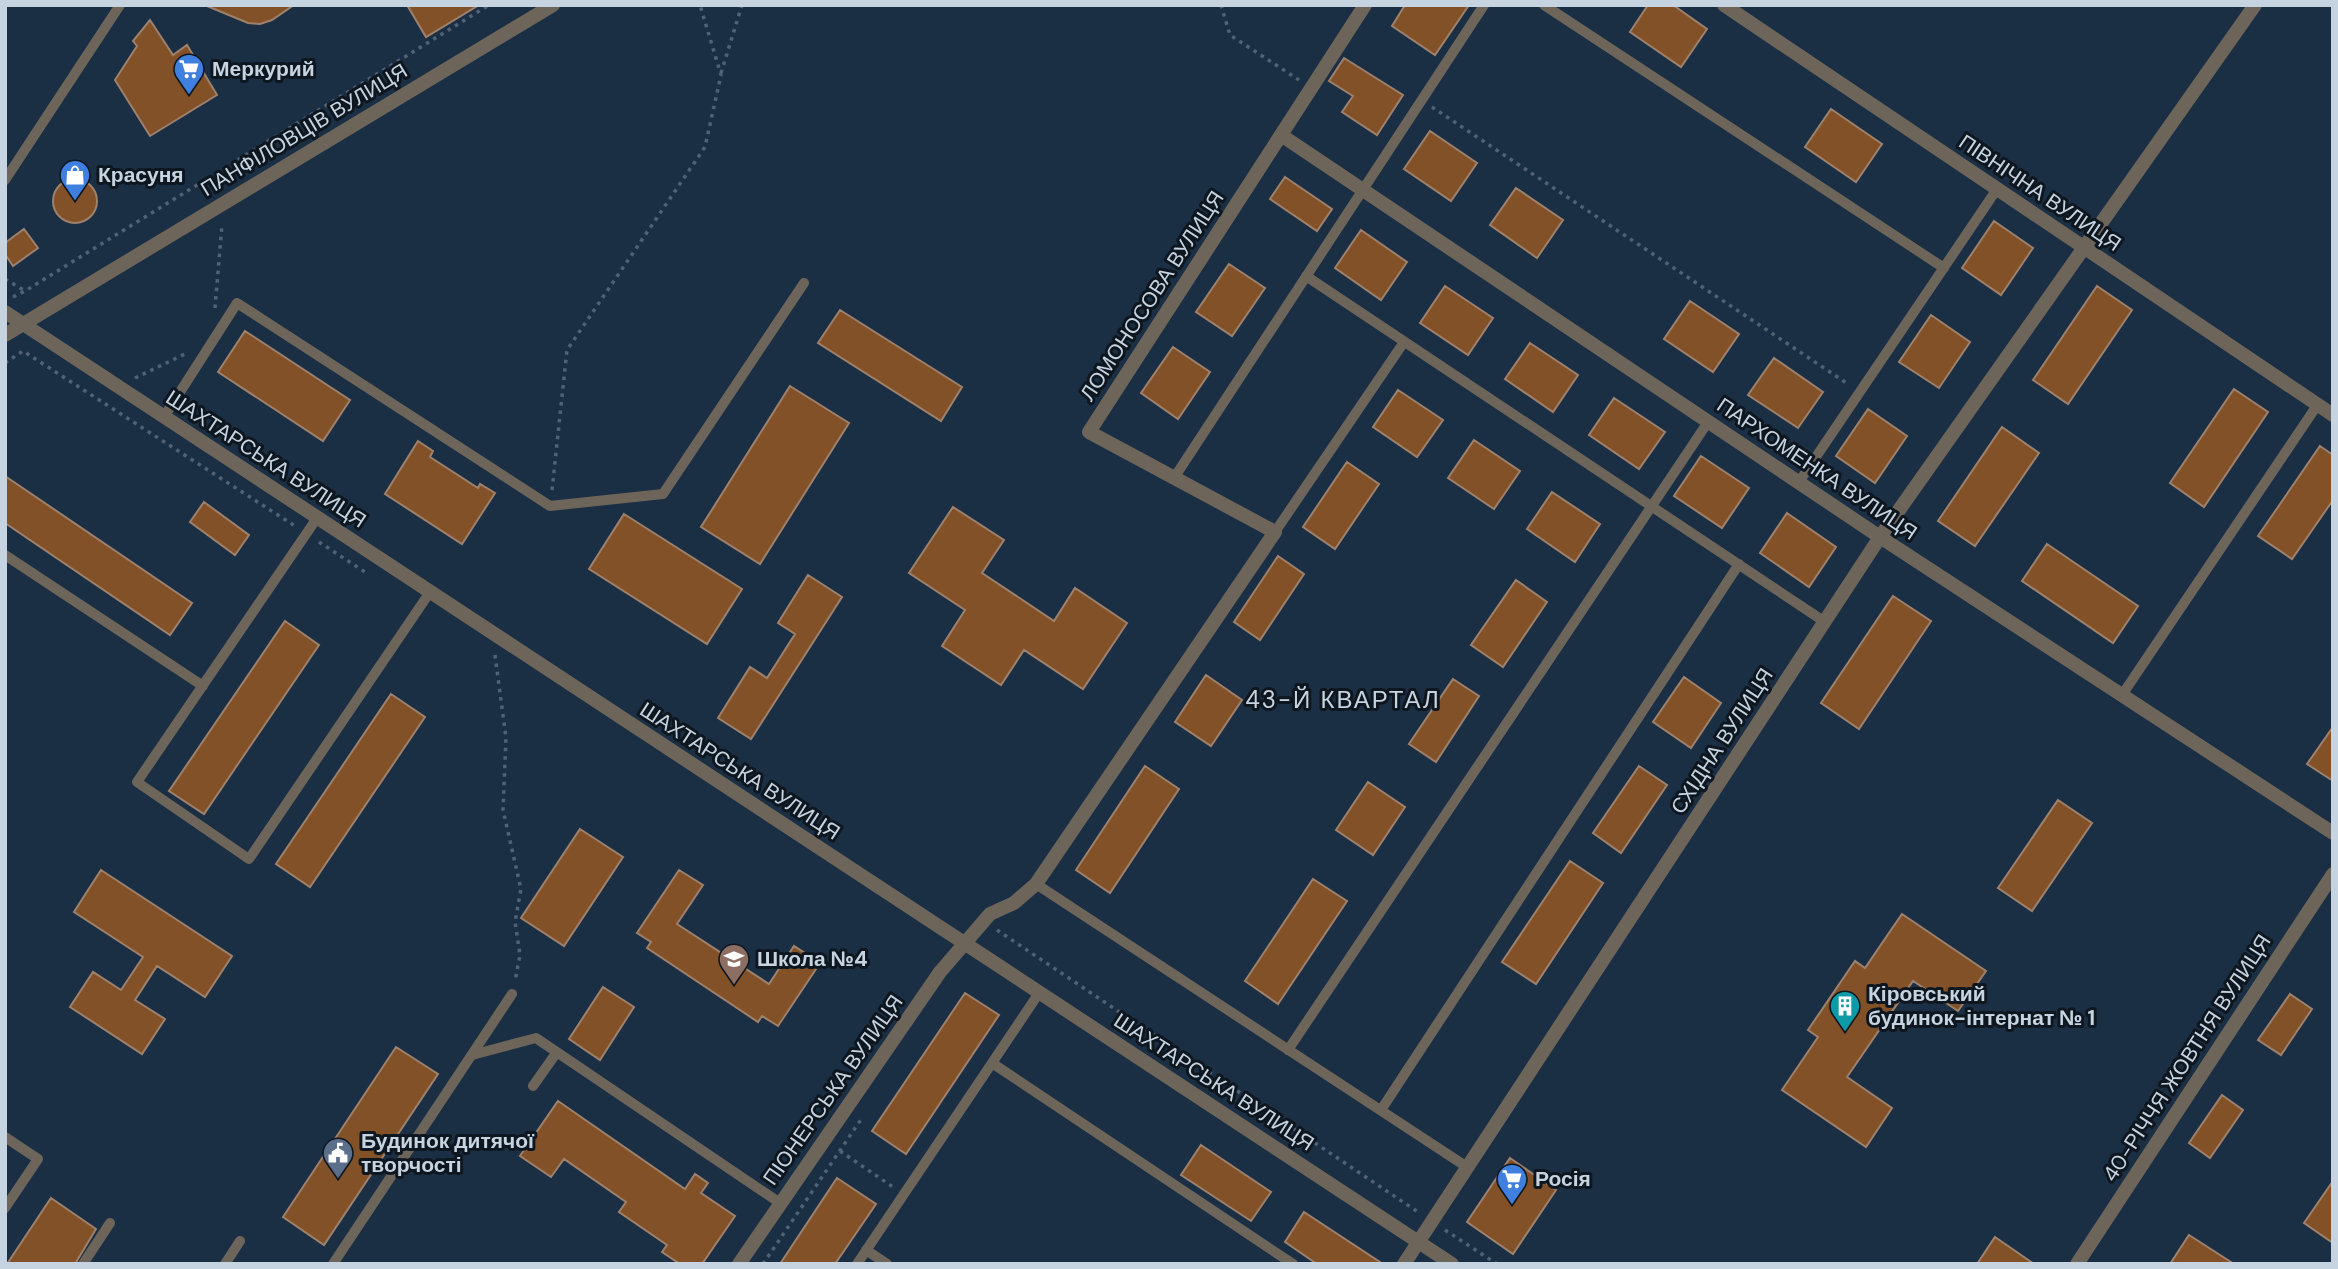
<svg xmlns="http://www.w3.org/2000/svg" width="2338" height="1269" viewBox="0 0 2338 1269" font-family="'DM Sans',sans-serif">
<style>
.building{fill:#835127;stroke:#9d816c;stroke-width:2}
.lines{fill:none;stroke-linecap:round;stroke-linejoin:round}
.path{stroke:#516275;stroke-width:3.5;stroke-dasharray:3.5 5;stroke-linecap:butt}
.service{stroke:#6d655a;stroke-width:10}
.minor{stroke:#6d655a;stroke-width:14}
.labels{text-anchor:middle;dominant-baseline:central;stroke-width:6;stroke-linejoin:round;paint-order:stroke}
.poi-label{font-size:21px;font-weight:bold;fill:#c6d3e0;stroke:#0e1720;text-anchor:start}
.street-label{font-size:21px;fill:#c6d3e0;stroke:#0e1720}
.quarter-label{font-size:24px;letter-spacing:2px;fill:#c6d3e0;stroke:#0e1720}
</style>
<rect width="100%" height="100%" fill="#1b2f44"/>
<!-- building -->
<path class="building" d="M 294,5 L 272,20 L 260,24 L 248,23 L 207,6 Z
M 407,5 L 479,5 L 426,37 Z
M 1405,5 L 1469,5 L 1435,55 L 1392,26 Z
M 1648,5 L 1673,5 L 1707,29 L 1681,67 L 1630,32 Z
M 150,20 L 173,55 L 187,45 L 217,95 L 150,136 L 115,80 L 137,46 L 133,41 Z
M 1344,58 L 1403,95 L 1377,135 L 1342,112 L 1353,96 L 1329,81 Z
M 1831,109 L 1882,144 L 1856,182 L 1805,147 Z
M 1430,131 L 1477,163 L 1451,201 L 1404,169 Z
M 1285,177 L 1332,209 L 1317,231 L 1270,199 Z
M53 201a22 22 0 1 1 44 0a22 22 0 1 1-44 0Z
M 1516,188 L 1563,220 L 1537,258 L 1490,225 Z
M 1994,221 L 2033,248 L 2001,295 L 1962,268 Z
M 24,229 L 38,248 L 13,266 L 5,254 L 5,243 Z
M 1361,230 L 1407,262 L 1381,300 L 1335,268 Z
M 1229,264 L 1265,288 L 1232,336 L 1196,312 Z
M 1445,286 L 1493,318 L 1468,355 L 1420,323 Z
M 2097,286 L 2132,310 L 2068,404 L 2033,380 Z
M 1690,301 L 1739,334 L 1713,372 L 1664,339 Z
M 840,310 L 962,387 L 941,421 L 818,343 Z
M 1931,315 L 1970,342 L 1939,388 L 1899,362 Z
M 245,331 L 350,400 L 323,441 L 218,372 Z
M 1530,343 L 1578,375 L 1553,412 L 1505,379 Z
M 1173,347 L 1210,372 L 1178,419 L 1141,393 Z
M 1774,358 L 1823,392 L 1798,428 L 1748,395 Z
M 790,386 L 849,423 L 760,564 L 701,527 Z
M 2234,389 L 2268,412 L 2204,507 L 2170,483 Z
M 1398,390 L 1443,420 L 1417,457 L 1373,427 Z
M 1614,398 L 1665,432 L 1639,469 L 1589,435 Z
M 1868,409 L 1907,436 L 1875,483 L 1836,456 Z
M 2002,427 L 2039,453 L 1975,546 L 1938,521 Z
M 1474,440 L 1520,471 L 1494,509 L 1448,478 Z
M 418,441 L 433,451 L 430,457 L 478,488 L 480,484 L 495,493 L 462,544 L 385,494 Z
M 2320,446 L 2333,455 L 2333,500 L 2292,559 L 2258,536 Z
M 1701,456 L 1749,488 L 1722,528 L 1674,496 Z
M 1347,462 L 1379,484 L 1335,549 L 1303,527 Z
M 5,476 L 192,603 L 170,635 L 5,523 Z
M 1552,492 L 1600,524 L 1575,562 L 1527,529 Z
M 204,502 L 249,535 L 235,555 L 190,522 Z
M 953,507 L 1004,540 L 982,573 L 1054,621 L 1075,588 L 1127,623 L 1083,689 L 1024,650 L 1001,685 L 942,646 L 965,610 L 909,573 Z
M 1787,513 L 1836,547 L 1809,587 L 1760,553 Z
M 624,514 L 742,589 L 707,644 L 589,569 Z
M 2047,544 L 2138,606 L 2113,643 L 2022,581 Z
M 1278,556 L 1304,574 L 1260,640 L 1234,622 Z
M 808,575 L 842,597 L 751,739 L 718,718 L 750,667 L 767,678 L 795,634 L 778,623 Z
M 1516,580 L 1547,602 L 1503,667 L 1471,645 Z
M 1893,596 L 1931,621 L 1859,729 L 1821,703 Z
M 285,621 L 319,645 L 204,814 L 169,791 Z
M 1206,675 L 1242,700 L 1211,746 L 1175,722 Z
M 1684,677 L 1721,703 L 1691,748 L 1653,722 Z
M 1453,679 L 1479,696 L 1436,762 L 1409,744 Z
M 391,694 L 425,717 L 310,887 L 276,864 Z
M 2333,727 L 2333,781 L 2307,764 Z
M 1145,766 L 1179,789 L 1110,893 L 1076,870 Z
M 1639,766 L 1667,785 L 1621,853 L 1593,833 Z
M 1368,782 L 1405,807 L 1373,855 L 1336,830 Z
M 2058,800 L 2092,823 L 2032,911 L 1998,888 Z
M 580,829 L 623,857 L 564,946 L 521,918 Z
M 1570,861 L 1603,883 L 1536,984 L 1502,962 Z
M 101,870 L 232,956 L 205,997 L 157,966 L 135,1000 L 165,1019 L 142,1054 L 70,1007 L 93,972 L 121,990 L 143,957 L 74,912 Z
M 679,870 L 703,885 L 677,924 L 769,984 L 794,946 L 820,963 L 778,1026 L 762,1016 L 758,1022 L 647,948 L 651,942 L 637,933 Z
M 1313,879 L 1347,901 L 1278,1004 L 1245,981 Z
M 1902,914 L 1986,971 L 1958,1011 L 1913,981 L 1847,1077 L 1892,1108 L 1866,1147 L 1782,1090 L 1818,1037 L 1808,1030 L 1855,961 L 1865,968 Z
M 603,987 L 634,1007 L 600,1060 L 569,1039 Z
M 965,993 L 999,1015 L 906,1154 L 872,1131 Z
M 2290,994 L 2312,1009 L 2281,1055 L 2258,1040 Z
M 396,1047 L 438,1074 L 324,1245 L 283,1217 Z
M 2222,1095 L 2243,1110 L 2210,1158 L 2189,1143 Z
M 558,1101 L 685,1189 L 695,1174 L 708,1183 L 701,1193 L 735,1216 L 702,1264 L 680,1264 L 662,1252 L 667,1245 L 619,1212 L 626,1202 L 564,1159 L 551,1177 L 520,1156 Z
M 1201,1145 L 1271,1192 L 1251,1221 L 1181,1175 Z
M 1510,1158 L 1556,1190 L 1513,1254 L 1467,1222 Z
M 837,1178 L 876,1204 L 835,1264 L 780,1264 Z
M 2333,1181 L 2333,1243 L 2304,1223 Z
M 51,1198 L 96,1229 L 75,1264 L 7,1264 Z
M 1304,1212 L 1383,1264 L 1317,1264 L 1285,1242 Z
M 2189,1235 L 2234,1264 L 2170,1264 Z
M 1995,1237 L 2034,1264 L 1977,1264 Z"/>
<g class="lines">
<!-- path -->
<path class="path" d="M 1221,5 L 1230,35 L 1299,80
M 721,73 L 742,5
M 1432,107 L 1848,384
M 5,279 L 25,291
M 13,297 L 25,291 L 489,5
M 215,308 L 222,225
M 5,363 L 23,351 L 295,526
M 135,378 L 185,354
M 552,490 L 567,350 L 705,147 L 721,75 L 700,5
M 319,542 L 365,572
M 495,655 L 506,738 L 503,810 L 521,889 L 515,922 L 520,955 L 515,981
M 997,930 L 1418,1212
M 840,1151 L 893,1187
M 1445,1230 L 1497,1264
M 763,1264 L 862,1118"/>
<!-- service -->
<path class="service" d="M 1544,5 L 1944,268
M 5,180 L 120,5
M 1306,276 L 1825,622
M 164,417 L 237,303 L 550,506 L 663,494 L 804,283
M 1174,478 L 1484,5
M 1799,482 L 1997,189
M 317,518 L 137,782 L 249,859 L 430,592
M 1275,532 L 1404,342
M 5,555 L 203,686
M 2122,695 L 2318,404
M 1036,884 L 1467,1167
M 1288,1050 L 1708,422
M 472,1055 L 536,1038 L 780,1203
M 992,1063 L 1293,1264
M 533,1086 L 557,1052
M 1381,1110 L 1739,564
M 5,1137 L 38,1159 L 5,1208
M 866,1250 L 887,1264
M 83,1264 L 110,1223
M 225,1264 L 240,1241
M 333,1264 L 512,994
M 857,1264 L 1039,993"/>
<!-- minor -->
<path class="minor" d="M 1724,5 L 2333,415
M 1281,135 L 1880,537 L 2333,833
M 5,312 L 1452,1264
M 5,335 L 553,5
M 739,1264 L 940,972 L 990,914 L 1014,903 L 1036,884 L 1275,532 L 1089,432 L 1365,5
M 1404,1264 L 1880,537 L 2255,5
M 2077,1264 L 2333,874"/>
</g>
<!-- icons -->
<defs>
<g id="supermarket-pin" transform="scale(1.575)"><path d="M0 17L-7.5 6A9.5 9.5 0 1 1 7.5 6Z" fill="#3f7fe0" stroke="#0e1720"/><path d="M-6-5.5h2.5l.6 2H6L4.5 2H-2.5L-4.4-4H-6ZM-1.5 3.2a1.3 1.3 0 1 0 .1 0ZM3 3.2a1.3 1.3 0 1 0 .1 0Z" fill="#fff"/></g>
<g id="shop-pin" transform="scale(1.575)"><path d="M0 17L-7.5 6A9.5 9.5 0 1 1 7.5 6Z" fill="#3f7fe0" stroke="#0e1720"/><path d="M-5-2.5h2.3a2.7 3.5 0 0 1 5.4 0H5L5.5 6h-11ZM-1.5-2.5h3a1.5 2.3 0 0 0-3 0Z" fill="#fff"/></g>
<g id="school-pin" transform="scale(1.575)"><path d="M0 17L-7.5 6A9.5 9.5 0 1 1 7.5 6Z" fill="#8d6e63" stroke="#0e1720"/><path d="M0-5L7-2L0 1L-7-2ZM-4 1L0 2.5L4 1V4Q0 6-4 4Z" fill="#fff"/></g>
<g id="building-pin" transform="scale(1.575)"><path d="M0 17L-7.5 6A9.5 9.5 0 1 1 7.5 6Z" fill="#0f9aa8" stroke="#0e1720"/><path d="M-4-6H4V6H1V3H-1V6H-4ZM-2.5-4.3h1.7v1.8h-1.7ZM.8-4.3h1.7v1.8H.8ZM-2.5-1h1.7V.8h-1.7ZM.8-1h1.7V.8H.8Z" fill="#fff"/></g>
<g id="civic-pin" transform="scale(1.575)"><path d="M0 17L-7.5 6A9.5 9.5 0 1 1 7.5 6Z" fill="#5c6f8a" stroke="#0e1720"/><path d="M-.6-6.5H3V-4.5H.6V-3L4-1V1h2V6H-6V1h2V-1L-.6-3ZM-1.2 2.5V6h2.4V2.5Z" fill="#fff"/></g>
</defs>
<g fill-rule="evenodd">
<use href="#supermarket-pin" x="189" y="69"/>
<use href="#shop-pin" x="75" y="175"/>
<use href="#school-pin" x="734" y="959"/>
<use href="#building-pin" x="1845" y="1006"/>
<use href="#civic-pin" x="338" y="1153"/>
<use href="#supermarket-pin" x="1512" y="1179"/>
</g>
<g class="labels">
<!-- poi labels -->
<g class="poi-label">
<text x="212" y="69">Меркурий</text>
<text x="98" y="175">Красуня</text>
<text x="757" y="959">Школа №4</text>
<text x="1868" y="994">Кіровський<tspan x="1868" dy="24">будинок-інтернат № 1</tspan></text>
<text x="361" y="1141">Будинок дитячої<tspan x="361" dy="24">творчості</tspan></text>
<text x="1535" y="1179">Росія</text>
</g>
<!-- street labels -->
<g class="street-label">
<text transform="translate(304 130) rotate(-31)">ПАНФІЛОВЦІВ ВУЛИЦЯ</text>
<text transform="translate(2040 193) rotate(34)">ПІВНІЧНА ВУЛИЦЯ</text>
<text transform="translate(1152 296) rotate(-57)">ЛОМОНОСОВА ВУЛИЦЯ</text>
<text transform="translate(266 459) rotate(33)">ШАХТАРСЬКА ВУЛИЦЯ</text>
<text transform="translate(1817 469) rotate(34)">ПАРХОМЕНКА ВУЛИЦЯ</text>
<text transform="translate(1722 741) rotate(-57)">СХІДНА ВУЛИЦЯ</text>
<text transform="translate(740 771) rotate(33)">ШАХТАРСЬКА ВУЛИЦЯ</text>
<text transform="translate(2187 1058) rotate(-57)">40-РІЧЧЯ ЖОВТНЯ ВУЛИЦЯ</text>
<text transform="translate(1214 1082) rotate(33)">ШАХТАРСЬКА ВУЛИЦЯ</text>
<text transform="translate(833 1090) rotate(-55)">ПІОНЕРСЬКА ВУЛИЦЯ</text>
</g>
<!-- quarter labels -->
<g class="quarter-label">
<text x="1343" y="699">43-Й КВАРТАЛ</text>
</g>
</g>
<!-- border -->
<rect width="2338" height="1269" fill="none" stroke="#c6d3e0" stroke-width="14"/>
</svg>
